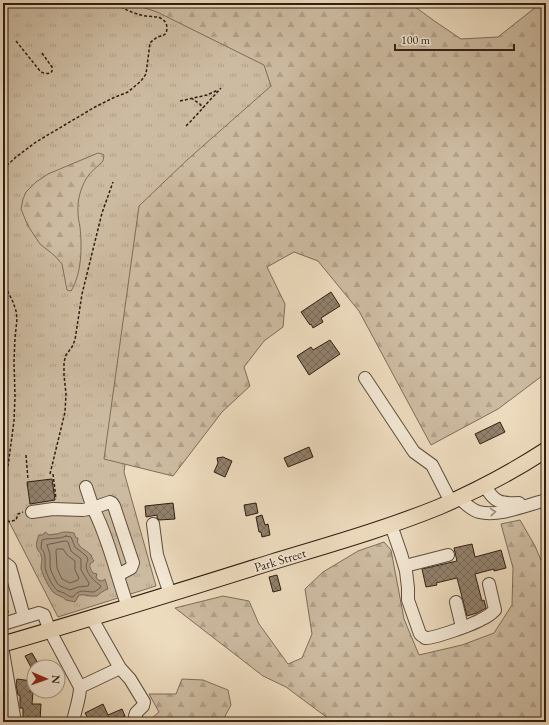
<svg xmlns="http://www.w3.org/2000/svg" width="549" height="725" viewBox="0 0 549 725" font-family="'EB Garamond',serif">
<style>
.grass{fill:url(#grass-tufts);stroke:#7e6d5a}
.forest{fill:url(#forest-firs);stroke:#7e6d5a}
.water{fill:#ac9b84;stroke:#7a6957}
.lines{fill:none;stroke-linecap:round;stroke-linejoin:round}
.shore{stroke:#6e5d4c;stroke-width:1}
.building{fill:url(#building-cross-hatch);stroke:#2f1f13}
.minor-casing{stroke:#5e4e3e;stroke-width:14}
.major-casing{stroke:#2f1f13;stroke-width:17}
.path{stroke:#2f1f13;stroke-width:1.5;stroke-dasharray:3 2;stroke-linecap:butt}
.minor{stroke:#f3e8d5;stroke-width:12}
.major{stroke:#eddbbe;stroke-width:15}
.oneway{stroke:#9b8e7e}
.labels{text-anchor:middle;dominant-baseline:central;stroke-width:3;stroke-linejoin:round;paint-order:stroke}
.street-label{font-size:13px;fill:#2f1f13;stroke:#f3e8d5}
</style>
<defs>
<pattern id="grass-tufts" width="24" height="20" patternUnits="userSpaceOnUse"><rect width="24" height="20" fill="#cdbba1"/><path d="M3 7l-1-3M5 7V3M7 7l1-3M15 17l-1-3M17 17v-4M19 17l1-3" fill="none" stroke="#b0a08a"/></pattern>
<pattern id="forest-firs" width="22" height="20" patternUnits="userSpaceOnUse"><rect width="22" height="20" fill="#cdbba1"/><path d="M5 1l3.5 6h-7zM16 11l3.5 6h-7z" fill="#b0a08a"/></pattern>
<pattern id="building-cross-hatch" width="8" height="8" patternUnits="userSpaceOnUse"><rect width="8" height="8" fill="#92816c"/><path d="M0 0l8 8M0 8l8-8" fill="none" stroke="#786958"/></pattern>
</defs>
<rect width="100%" height="100%" fill="#eddbbe"/>
<filter id="stains"><feTurbulence type="fractalNoise" baseFrequency=".005" numOctaves="4"/><feColorMatrix values="0 0 0 0 .2 0 0 0 0 .09 0 0 0 0 .02 0 0 0 .5 -.17"/></filter>
<radialGradient id="worn" r=".72"><stop offset=".6" stop-color="#630" stop-opacity="0"/><stop offset="1" stop-color="#630" stop-opacity=".3"/></radialGradient>
<!-- grass -->
<path class="grass" d="M 3,3 L 170,3 L 275,63 L 291,89 L 146,304 L 124,472 L 156,586 L 58,617 L 3,510 Z"/>
<!-- forest -->
<path class="forest" d="M 130,3 L 410,3 L 433,20 L 461,39 L 498,37 L 541,3 L 546,3 L 546,373 L 498,409 L 431,445 L 359,311 L 318,261 L 294,252 L 267,267 L 285,304 L 283,327 L 264,341 L 244,367 L 250,386 L 222,412 L 173,476 L 104,459 L 139,206 L 187,160 L 271,86 L 264,65 L 157,12 Z
M 98,153 L 102,154 L 104,155 L 103,161 C 98,166 90,172 86,179 C 81,188 77,200 78,212 C 78,217 79,222 80,227 C 82,247 82,273 71,291 L 67,290 L 62,264 L 55,256 L 40,244 L 28,226 L 21,209 L 23,199 L 26,192 L 36,182 L 48,174 Z
M 520,520 L 535,546 L 546,572 L 546,722 L 333,722 L 286,687 L 263,676 L 175,608 L 223,596 L 249,601 L 259,624 L 288,664 L 302,658 L 312,634 L 305,589 L 323,572 L 358,551 L 384,542 L 391,550 L 404,619 L 419,655 L 462,645 L 494,633 L 512,605 L 513,568 L 501,524 Z
M 182,679 L 203,680 L 228,690 L 231,705 L 222,722 L 153,722 L 151,719 L 159,712 L 149,694 L 176,694 Z"/>
<!-- water -->
<path class="water" d="M 45,532 L 49,535 L 55,534 L 58,534 C 62,531 69,532 74,533 L 76,538 L 78,538 C 75,547 86,549 91,555 C 92,557 92,559 94,561 L 90,564 C 89,568 92,571 93,573 L 97,574 L 96,577 L 98,580 L 102,581 L 105,579 L 108,589 C 103,591 100,593 97,596 C 90,597 86,594 79,595 L 75,602 L 66,600 C 63,596 57,596 53,592 C 49,588 42,574 41,568 C 41,564 43,559 41,555 C 40,551 40,554 38,550 C 35,546 37,540 39,535 L 43,535 Z"/>
<g class="lines">
<!-- shore -->
<path class="shore" d="M 66,536 L 71,537 L 75,547 L 84,554 L 87,557 L 88,560 C 82,570 93,580 101,586 L 100,588 L 94,592 C 84,592 80,588 73,597 C 69,597 68,595 64,593 C 62,592 60,592 58,591 C 53,588 45,572 45,566 C 45,558 46,554 41,548 L 42,540 C 47,538 53,539 59,538 C 61,538 63,537 66,536 Z
M 66,541 L 68,542 L 71,551 L 81,559 L 81,570 L 89,583 L 88,586 L 78,587 L 70,590 L 60,586 L 57,583 L 51,571 L 50,566 L 50,554 L 47,545 Z
M 57,549 L 63,549 L 67,555 L 75,561 L 75,570 L 79,578 L 78,580 L 70,583 L 62,579 L 57,568 L 56,551 Z"/>
</g>
<!-- building -->
<path class="building" d="M 331,292 L 340,306 L 321,318 L 323,322 L 313,328 L 311,324 L 310,325 L 301,312 Z
M 330,340 L 340,354 L 309,375 L 297,356 L 311,347 L 313,350 Z
M 500,422 L 505,432 L 480,444 L 475,434 Z
M 309,447 L 313,457 L 288,467 L 284,458 Z
M 223,457 L 232,461 L 225,477 L 214,472 L 218,463 L 217,458 Z
M 52,479 L 55,500 L 30,504 L 27,482 Z
M 173,503 L 175,519 L 159,520 L 157,518 L 157,515 L 146,517 L 145,506 Z
M 256,503 L 258,513 L 246,516 L 244,505 Z
M 262,515 L 265,525 L 268,524 L 270,535 L 262,537 L 261,532 L 259,532 L 256,517 Z
M 472,544 L 475,557 L 501,550 L 506,568 L 494,571 L 494,569 L 475,574 L 482,601 L 484,600 L 486,608 L 477,613 L 467,616 L 457,578 L 436,583 L 437,585 L 426,587 L 422,569 L 457,561 L 454,548 Z
M 277,575 L 281,590 L 273,592 L 269,577 Z
M 32,653 L 39,665 L 34,667 L 32,669 L 25,656 Z
M 17,679 L 32,681 L 30,692 L 33,692 L 32,704 L 41,704 L 40,721 L 37,720 L 37,722 L 23,721 L 23,708 L 20,708 L 20,695 L 18,695 L 16,685 Z
M 103,704 L 108,715 L 122,709 L 125,716 L 114,722 L 90,722 L 85,713 Z"/>
<g class="lines">
<!-- minor casing -->
<g class="minor-casing">
<path id="minor" d="M 365,378 L 414,452 L 432,465 L 451,502
M 485,486 C 494,502 500,504 519,503
M 86,487 L 93,508 L 110,502 L 112,503 L 114,506 L 133,563 L 131,568 L 118,575
M 459,498 C 465,503 471,510 479,512 C 499,517 527,505 546,500
M 32,512 L 53,509 L 83,510 L 93,508 C 109,539 116,574 128,607
M 153,524 L 157,555 L 170,594
M 391,525 L 401,554 L 406,571 L 408,588 L 408,600 L 420,634 C 420,635 425,637 425,638 C 433,639 474,624 482,619 C 487,617 491,614 495,610 L 489,584
M 3,564 L 6,564 L 10,567 L 24,617
M 405,566 L 448,555
M 456,602 L 462,627
M 3,624 L 39,613 L 44,615 L 50,631 L 80,687 L 120,668 L 91,617
M 3,652 L 15,722
M 120,668 L 130,679 L 144,702 L 143,706 L 136,713 L 135,716 L 138,722
M 73,722 C 75,710 80,699 80,687"/>
</g>
<!-- major casing -->
<g class="major-casing">
<path id="major" d="M 3,644 C 93,618 183,590 272,562 C 328,545 385,529 439,507 C 476,491 512,472 546,450"/>
</g>
<!-- path -->
<path class="path" d="M 16,41 L 40,71 C 44,74 54,76 52,67 L 42,53
M 191,98 L 200,104 L 203,108
M 180,101 L 207,95 L 218,90
M 186,126 L 191,121 L 221,88
M 3,169 L 16,157 L 36,142 L 95,107 L 113,98 L 128,92 L 141,81 L 146,74 L 150,43 C 152,41 155,39 157,37 C 161,36 164,36 166,33 C 168,28 167,22 162,19 C 158,16 152,17 146,16 C 134,14 124,9 114,3
M 3,282 L 13,302 L 16,311 L 17,319 L 15,338 L 14,361 L 15,396 L 14,421 L 8,466
M 26,455 L 28,480
M 50,474 L 65,412 L 66,394 L 64,375 L 64,362 L 66,355 L 72,347 L 75,340 L 82,294 L 102,213 L 113,182
M 53,474 L 56,499
M 3,525 L 7,522 L 16,520 L 18,514 L 23,512
M 3,596 L 8,612 L 7,612"/>
<!-- minor -->
<use href="#minor" class="minor"/>
<!-- major -->
<use href="#major" class="major"/>
</g>
<!-- one-way arrows -->
<defs><path id="oneway-chevron" d="M-2-3.5L2.5 0L-2 3.5" fill="none" stroke-width="1.6" stroke-linecap="round" stroke-linejoin="round"/></defs>
<use class="oneway" href="#oneway-chevron" transform="translate(493 512) rotate(-5)"/>
<g class="labels">
<!-- street labels -->
<g class="street-label">
<text transform="translate(280 560) rotate(-17)">Park Street</text>
</g>
</g>
<!-- margin -->
<rect width="549" height="725" fill="none" stroke="#eddbbe" stroke-width="16"/>
<rect x="4" y="4" width="541" height="717" fill="none" stroke="#2f1f13" stroke-width="2"/>
<rect x="8" y="8" width="533" height="709" fill="none" stroke="#2f1f13"/>
<!-- north arrow -->
<g transform="translate(46 679) rotate(92)"><circle r="19" fill="#f3e8d5" stroke="#a59887"/>
<path d="M0-3L7 15L0 10L-7 15Z" fill="#8f2418"/>
<text y="-6" font-size="11" font-weight="bold" text-anchor="middle" fill="#2f1f13">N</text>
</g>
<!-- scale -->
<path d="M395 44v6h119v-6" fill="none" stroke="#2f1f13" stroke-width="2"/>
<text x="401" y="44" font-size="12" fill="#2f1f13" stroke="#f3e8d5" stroke-width="3" paint-order="stroke">100 m</text>
<rect width="100%" height="100%" filter="url(#stains)"/>
<rect width="100%" height="100%" fill="url(#worn)"/>
</svg>
